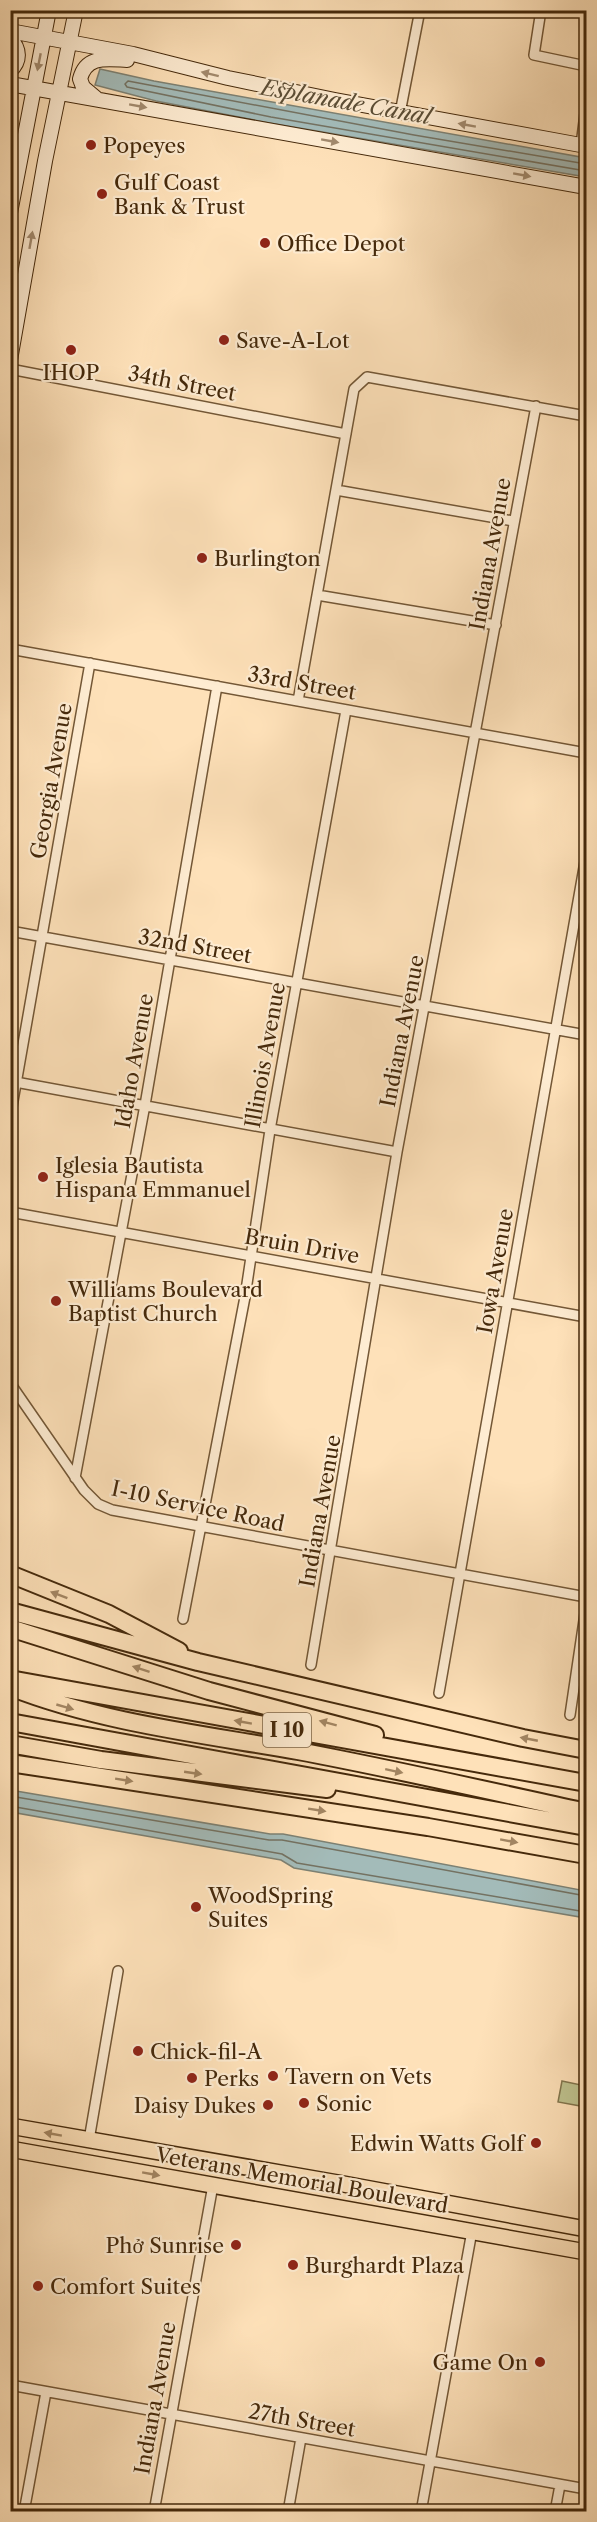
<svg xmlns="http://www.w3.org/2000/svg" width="597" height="2522" viewBox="0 0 597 2522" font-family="'Libre Caslon Text',serif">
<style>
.green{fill:#bfc390;stroke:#82764e;stroke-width:1.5}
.water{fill:#a3bbb9;stroke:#7d8173;stroke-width:1.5}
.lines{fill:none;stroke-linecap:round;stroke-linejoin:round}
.shore{stroke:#747262;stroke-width:1.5}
.street-casing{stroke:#735736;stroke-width:12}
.secondary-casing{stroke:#45290b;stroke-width:16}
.primary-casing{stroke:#45290b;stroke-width:18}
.highway-casing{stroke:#45290b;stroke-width:20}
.street{stroke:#feecd2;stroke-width:9}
.secondary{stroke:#feecd2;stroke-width:14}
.primary{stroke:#fee1b9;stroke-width:15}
.highway{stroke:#fee1b9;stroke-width:16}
.oneway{fill:#a28a6e}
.oneway2{fill:#a28562}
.poi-dot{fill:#8f2418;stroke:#feecd2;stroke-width:2}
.labels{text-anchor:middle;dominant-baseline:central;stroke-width:4.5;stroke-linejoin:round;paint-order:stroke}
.shield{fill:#feecd2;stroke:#7c6447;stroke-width:1.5}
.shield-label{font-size:20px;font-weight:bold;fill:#45290b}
.poi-label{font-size:21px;fill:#45290b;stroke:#feecd2;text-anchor:start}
.street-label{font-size:21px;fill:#45290b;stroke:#feecd2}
.water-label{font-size:22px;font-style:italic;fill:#5c4e36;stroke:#feecd2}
</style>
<rect width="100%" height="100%" fill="#fee1b9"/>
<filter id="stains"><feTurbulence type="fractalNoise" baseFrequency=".00333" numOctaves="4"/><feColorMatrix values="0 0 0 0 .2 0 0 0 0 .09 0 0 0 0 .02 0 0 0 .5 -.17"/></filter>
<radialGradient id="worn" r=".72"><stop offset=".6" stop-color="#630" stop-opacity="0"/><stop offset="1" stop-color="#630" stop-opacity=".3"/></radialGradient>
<!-- green -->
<path class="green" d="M 562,2081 L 586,2086 L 586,2107 L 558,2102 Z"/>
<!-- water -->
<path class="water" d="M 100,69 L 154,81 L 586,158 L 586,177 L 270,123 L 156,101 L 95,85 Z
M 10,1790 L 270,1834 L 283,1834 L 586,1891 L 586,1918 L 294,1868 L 281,1860 L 11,1812 Z"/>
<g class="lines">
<!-- shore -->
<path class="shore" d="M 586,164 L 414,135 L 128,81 L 125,84 L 127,87 L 271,117 L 586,171
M 10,1796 L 269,1840 L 282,1840 L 586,1896
M 10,1806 L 282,1854 L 297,1863 L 586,1912"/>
<!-- street casing -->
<g class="street-casing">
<path id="street" d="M 541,10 L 534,55 L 586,66
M 400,113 L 420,10
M 581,145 L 586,106
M 10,369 L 346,434
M 336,490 L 513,521
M 317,595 L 496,625
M 10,649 L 586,753
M 298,701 L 354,389 L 367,377 L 586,416
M 10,931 L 586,1035
M 10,1081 L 397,1152
M 10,1118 L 90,663
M 10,1212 L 586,1317
M 10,1383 L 84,1490 L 98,1504 L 112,1510 L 586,1597
M 75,1478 L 145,1105 L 217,686
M 183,1619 L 245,1297 L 270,1130 L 346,710
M 311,1665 L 397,1152 L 536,406
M 439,1693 L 586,856
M 570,1715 L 586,1607
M 89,2140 L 118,1971
M 10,2385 L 586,2489
M 24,2512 L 46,2392
M 154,2512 L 213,2185
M 288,2512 L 301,2438
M 421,2512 L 472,2231
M 555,2512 L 560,2485"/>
</g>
<!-- secondary casing -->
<g class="secondary-casing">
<path id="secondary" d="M 10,31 L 133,54 L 228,78 L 335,100 L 586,146
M 10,38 C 20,49 21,61 10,71
M 10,84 L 586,187
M 96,98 L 83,87 L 80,79 C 86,55 106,59 127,60
M 10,213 L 49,10
M 10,360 L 45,161 L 76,10"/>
</g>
<!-- primary casing -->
<g class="primary-casing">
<path id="primary" d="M 10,2126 L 338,2183 L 586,2229
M 10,2149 L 586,2252"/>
</g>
<!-- highway casing -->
<g class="highway-casing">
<path id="highway" d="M 10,1574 L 109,1614 L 179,1651
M 10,1611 L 198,1662 L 523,1738 L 586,1750
M 10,1628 L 209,1691 L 375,1735
M 10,1679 L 586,1783
M 10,1687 C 102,1723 201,1734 298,1751 C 394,1769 490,1791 586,1812
M 10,1722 L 586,1827
M 10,1744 L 101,1760 L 327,1789
M 10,1763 L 428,1827 L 586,1855"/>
</g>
<!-- street -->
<use href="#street" class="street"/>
<!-- secondary -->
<use href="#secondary" class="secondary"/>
<!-- primary -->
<use href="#primary" class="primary"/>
<!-- highway -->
<use href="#highway" class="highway"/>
</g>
<!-- one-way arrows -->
<defs><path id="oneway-solid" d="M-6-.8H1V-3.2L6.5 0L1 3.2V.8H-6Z" transform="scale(1.5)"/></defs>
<g class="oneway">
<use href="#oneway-solid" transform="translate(39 62) rotate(101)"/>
<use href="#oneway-solid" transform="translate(210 74) rotate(-166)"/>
<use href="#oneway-solid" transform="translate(138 106) rotate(10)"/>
<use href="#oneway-solid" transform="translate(467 125) rotate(-170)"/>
<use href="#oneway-solid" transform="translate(330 141) rotate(10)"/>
<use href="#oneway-solid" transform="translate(522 175) rotate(10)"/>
<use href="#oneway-solid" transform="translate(31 240) rotate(-80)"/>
</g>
<g class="oneway2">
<use href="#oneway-solid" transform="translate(59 1595) rotate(-159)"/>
<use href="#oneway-solid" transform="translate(141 1669) rotate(-162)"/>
<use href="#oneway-solid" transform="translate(65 1707) rotate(16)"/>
<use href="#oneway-solid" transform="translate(243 1722) rotate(-170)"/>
<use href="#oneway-solid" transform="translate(328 1723) rotate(-165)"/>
<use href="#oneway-solid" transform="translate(529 1739) rotate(-169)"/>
<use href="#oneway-solid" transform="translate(394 1771) rotate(12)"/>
<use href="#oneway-solid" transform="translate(193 1773) rotate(8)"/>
<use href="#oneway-solid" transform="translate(124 1780) rotate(9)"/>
<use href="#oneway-solid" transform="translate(317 1810) rotate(9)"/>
<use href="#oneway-solid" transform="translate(509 1841) rotate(10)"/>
<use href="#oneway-solid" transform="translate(53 2134) rotate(-170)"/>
<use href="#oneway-solid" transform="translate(151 2174) rotate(10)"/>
</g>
<!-- markers -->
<g class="poi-dot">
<circle cx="91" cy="145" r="6"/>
<circle cx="102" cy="194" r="6"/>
<circle cx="265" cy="243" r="6"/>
<circle cx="224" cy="340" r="6"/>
<circle cx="71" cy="350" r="6"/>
<circle cx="202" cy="558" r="6"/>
<circle cx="43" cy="1177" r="6"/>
<circle cx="56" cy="1301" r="6"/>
<circle cx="196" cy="1907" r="6"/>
<circle cx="138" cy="2051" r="6"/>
<circle cx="273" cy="2076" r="6"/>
<circle cx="192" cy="2078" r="6"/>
<circle cx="304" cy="2103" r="6"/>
<circle cx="268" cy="2105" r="6"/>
<circle cx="536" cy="2143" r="6"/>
<circle cx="236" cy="2245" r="6"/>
<circle cx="293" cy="2265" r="6"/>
<circle cx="38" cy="2286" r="6"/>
<circle cx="540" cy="2362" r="6"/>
</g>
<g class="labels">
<!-- shield labels -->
<rect class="shield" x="263" y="1713" width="48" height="34" rx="4.5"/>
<g class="shield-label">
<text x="287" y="1730">I 10</text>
</g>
<!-- poi labels -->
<g class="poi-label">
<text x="103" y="145">Popeyes</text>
<text x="114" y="182">Gulf Coast<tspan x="114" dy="24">Bank &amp; Trust</tspan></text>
<text x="277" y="243">Office Depot</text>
<text x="236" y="340">Save-A-Lot</text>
<text x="71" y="372" text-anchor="middle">IHOP</text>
<text x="214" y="558">Burlington</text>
<text x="55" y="1165">Iglesia Bautista<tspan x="55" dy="24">Hispana Emmanuel</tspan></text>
<text x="68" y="1289">Williams Boulevard<tspan x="68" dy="24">Baptist Church</tspan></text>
<text x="208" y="1895">WoodSpring<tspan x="208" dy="24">Suites</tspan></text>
<text x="150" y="2051">Chick-fil-A</text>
<text x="285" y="2076">Tavern on Vets</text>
<text x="204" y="2078">Perks</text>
<text x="316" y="2103">Sonic</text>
<text x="256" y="2105" text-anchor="end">Daisy Dukes</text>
<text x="524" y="2143" text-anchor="end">Edwin Watts Golf</text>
<text x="224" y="2245" text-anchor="end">Phở Sunrise</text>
<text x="305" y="2265">Burghardt Plaza</text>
<text x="50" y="2286">Comfort Suites</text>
<text x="528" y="2362" text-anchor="end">Game On</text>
</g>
<!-- street labels -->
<g class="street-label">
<text transform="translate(182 383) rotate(11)">34th Street</text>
<text transform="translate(490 554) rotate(-80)">Indiana Avenue</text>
<text transform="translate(302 683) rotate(10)">33rd Street</text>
<text transform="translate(51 781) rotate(-80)">Georgia Avenue</text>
<text transform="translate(195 946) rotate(10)">32nd Street</text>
<text transform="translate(402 1031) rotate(-79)">Indiana Avenue</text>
<text transform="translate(265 1055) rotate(-80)">Illinois Avenue</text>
<text transform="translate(134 1061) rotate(-80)">Idaho Avenue</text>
<text transform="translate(302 1246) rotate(10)">Bruin Drive</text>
<text transform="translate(495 1271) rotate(-80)">Iowa Avenue</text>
<text transform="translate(198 1506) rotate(12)">I-10 Service Road</text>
<text transform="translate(320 1511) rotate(-80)">Indiana Avenue</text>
<text transform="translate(302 2180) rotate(10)">Veterans Memorial Boulevard</text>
<text transform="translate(155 2398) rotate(-80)">Indiana Avenue</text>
<text transform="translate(302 2420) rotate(10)">27th Street</text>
</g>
<!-- water labels -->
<g class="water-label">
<text transform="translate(346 102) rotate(10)">Esplanade Canal</text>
</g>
</g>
<!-- margin -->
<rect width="597" height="2522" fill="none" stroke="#fee1b9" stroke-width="36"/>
<rect x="12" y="12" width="573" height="2498" fill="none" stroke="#45290b" stroke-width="3"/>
<rect x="18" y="18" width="561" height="2486" fill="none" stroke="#45290b" stroke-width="1.5"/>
<rect width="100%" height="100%" filter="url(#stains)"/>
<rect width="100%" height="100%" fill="url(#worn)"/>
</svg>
